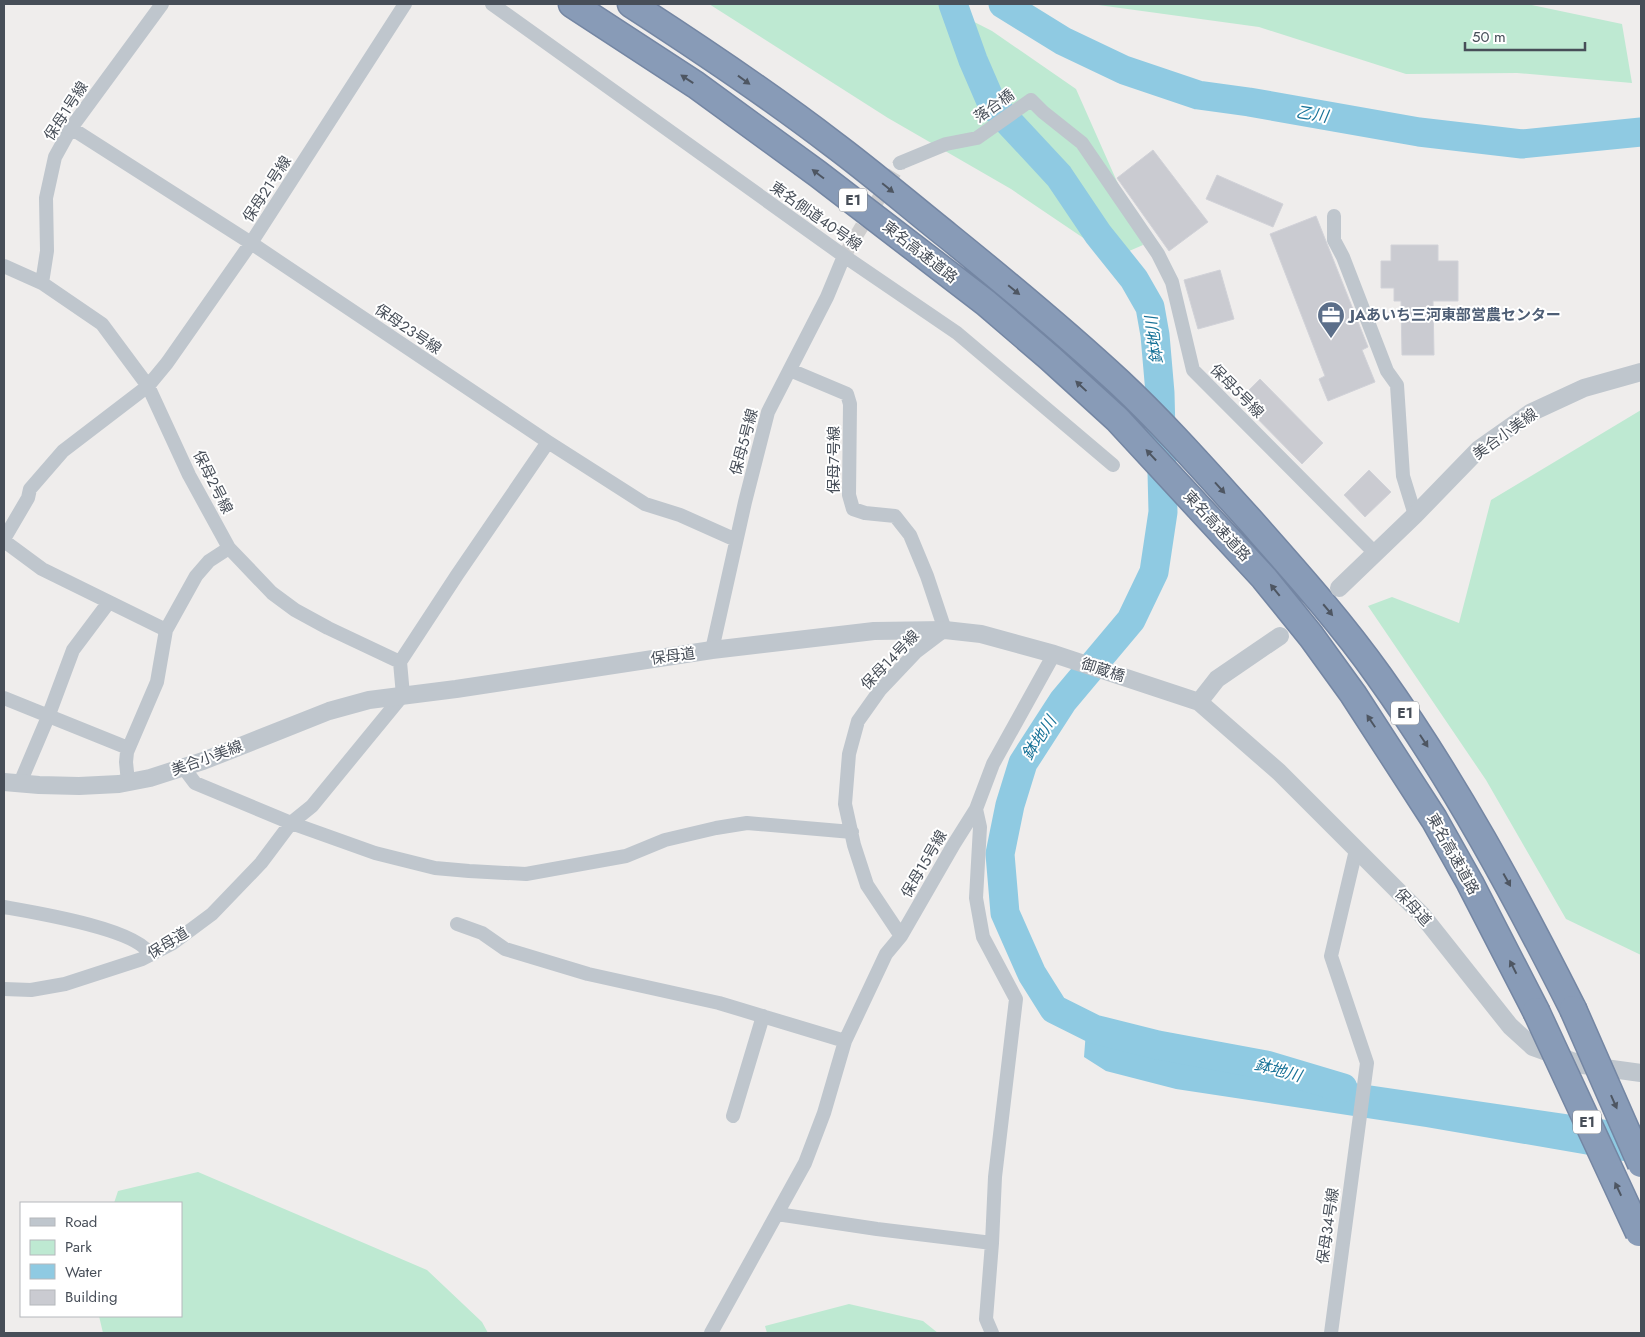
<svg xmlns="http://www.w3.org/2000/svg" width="1645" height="1337" viewBox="0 0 1645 1337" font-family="Jost,'Noto Sans JP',sans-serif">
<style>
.green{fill:#bee9d2}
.water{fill:#8fcae2}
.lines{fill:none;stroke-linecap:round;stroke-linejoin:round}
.river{stroke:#8fcae2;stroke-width:29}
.building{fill:#cacbd1;stroke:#d1d2d8}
.minor-tunnel{stroke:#cdcdce;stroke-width:14;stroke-dasharray:14 7;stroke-linecap:butt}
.motorway-casing{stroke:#7486a3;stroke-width:29}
.minor{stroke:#bfc6cd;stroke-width:14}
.tertiary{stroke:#bfc6cd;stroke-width:18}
.motorway{stroke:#889bb7;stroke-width:26}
.motorway-bridge-casing{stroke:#7486a3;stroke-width:29;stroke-linecap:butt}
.motorway-bridge{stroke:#889bb7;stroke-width:26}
.oneway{fill:#4e5662}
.labels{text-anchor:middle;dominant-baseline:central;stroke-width:4;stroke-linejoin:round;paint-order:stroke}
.shield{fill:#fff;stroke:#7e838a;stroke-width:1}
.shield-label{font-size:14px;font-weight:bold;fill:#474e58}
.street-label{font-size:15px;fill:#474e58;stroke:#fff}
.service-label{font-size:15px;font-weight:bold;fill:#4e5e75;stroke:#fff;text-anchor:start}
.water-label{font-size:16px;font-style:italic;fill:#197398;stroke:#fff}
</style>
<rect width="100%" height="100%" fill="#efedec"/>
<!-- green -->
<path class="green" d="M 709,4 L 939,4 L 992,31 L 1076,89 L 1130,211 L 1143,245 L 1113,258 L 1011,189 L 888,118 Z
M 1091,4 L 1527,4 L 1622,24 L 1632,83 L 1517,73 L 1406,74 L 1259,27 Z
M 1641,410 L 1641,955 L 1566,919 L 1486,780 L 1368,606 L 1392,597 L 1459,623 L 1491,500 Z
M 198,1172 L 427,1270 L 482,1322 L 488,1333 L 103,1333 L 99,1316 L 181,1316 L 181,1203 L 114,1203 L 118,1191 Z
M 849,1304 L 923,1321 L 938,1333 L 767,1333 L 765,1326 Z"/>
<!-- water -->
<path class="water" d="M 1087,1018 L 1189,1059 L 1641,1125 L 1641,1164 L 1426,1127 L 1176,1089 L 1106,1071 L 1084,1057 Z"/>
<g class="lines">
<!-- river -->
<path class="river" d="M 953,4 L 973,60 L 992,104 L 1059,176 L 1098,234 L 1134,279 L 1150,307 L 1155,335 L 1160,393 L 1163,512 L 1154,572 L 1131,620 L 1063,701 L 1023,763 L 1010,805 L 1000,854 L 1005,913 L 1032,974 L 1054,1009 L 1094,1029 L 1158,1045 L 1266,1065 L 1343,1088
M 1003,4 L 1063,41 L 1124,70 L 1198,95 L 1249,102 L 1419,132 L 1522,144 L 1641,132"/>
</g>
<!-- building -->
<path class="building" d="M 1153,150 L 1208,222 L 1169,251 L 1117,178 Z
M 1217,175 L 1283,204 L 1273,227 L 1206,199 Z
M 1316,216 L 1368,347 L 1362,350 L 1375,382 L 1328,401 L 1319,379 L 1325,376 L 1270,234 Z
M 1391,245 L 1438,245 L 1438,261 L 1458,261 L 1458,301 L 1433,301 L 1434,355 L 1402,355 L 1401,301 L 1394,301 L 1394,288 L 1381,288 L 1381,261 L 1391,261 Z
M 1220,270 L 1234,319 L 1198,329 L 1184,280 Z
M 1260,379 L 1323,443 L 1302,464 L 1239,400 Z
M 1369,470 L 1391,492 L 1365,517 L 1344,495 Z"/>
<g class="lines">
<!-- minor-tunnel -->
<path class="minor-tunnel" d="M 844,256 L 900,163"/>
<!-- motorway casing -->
<g class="motorway-casing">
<path id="motorway" d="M 572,4 L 696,85 L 818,174 L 986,303 L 1050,358 L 1117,419 L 1264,578 L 1311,636 L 1353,694 L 1434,819 L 1470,883 L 1536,1011
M 631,4 C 699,48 768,94 833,144 C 872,173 909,205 948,236 C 1006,283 1064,331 1119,382 C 1165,425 1207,473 1249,519 C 1294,570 1340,621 1379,676 C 1454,781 1515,894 1573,1009"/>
</g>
<!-- minor -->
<path class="minor" d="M 492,4 L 844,256 L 957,333 L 1113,465
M 71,128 L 251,243 L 548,442 L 645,504 L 680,515 L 736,540
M 900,163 L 946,144 L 977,138 L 1031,100 L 1043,112 L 1082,143 L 1158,254 L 1172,282 L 1193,370 L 1375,553
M 1334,216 L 1334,240 L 1343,257 L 1387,371 L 1397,385 L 1403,476 L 1415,515
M 4,266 L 42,283 L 102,324 L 148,386 L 189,475 L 229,548 L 272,593 L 295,610 L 328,628 L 400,662 L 403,695 L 312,806 L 291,823 L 261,863 L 212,914 L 173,943 L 142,959 L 65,984 L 31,990 L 4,989
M 42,283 L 47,251 L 46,198 L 55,157 L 71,128 L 162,4
M 4,539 L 28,498 L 30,489 L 63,451 L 148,386 L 167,363 L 251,243 L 405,4
M 4,541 L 42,569 L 166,630 L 196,576 L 209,561 L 229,548
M 712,650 L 745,502 L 768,412 L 827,297 L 844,256
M 400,662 L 457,575 L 548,442
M 4,698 L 128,748
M 183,767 L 195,783 L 291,823 L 375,853 L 435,868 L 469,871 L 526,874 L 587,863 L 626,856 L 665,840 L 716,828 L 747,823 L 852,832
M 128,782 L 126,762 L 127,752 L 157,682 L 166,630
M 20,783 L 48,717 L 73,650 L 109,602
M 4,907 C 32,912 139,929 150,955
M 457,924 L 482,933 L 505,949 L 588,974 L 719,1003 L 845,1041
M 901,936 L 954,844 L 976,809
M 733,1116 L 763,1016
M 777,1214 L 877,1229 L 992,1243
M 711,1333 L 805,1163 L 824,1113 L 845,1041 L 886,954 L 901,936 L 867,885 L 854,845 L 845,804 L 849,754 L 858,721 L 880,690 L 916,652 L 945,630 L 927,576 L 910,535 L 895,516 L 865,513 L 853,509 L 849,495 L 850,404 L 847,394 L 790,370
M 992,1333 L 986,1319 L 992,1243 L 995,1177 L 1016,999 L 983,937 L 976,898 L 980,827 L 976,809 L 993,764 L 1054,654
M 1331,1333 L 1367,1063 L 1331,956 L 1356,850"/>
<!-- tertiary -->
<path class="tertiary" d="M 1339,588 L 1415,515 L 1479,449 L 1530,413 L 1584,388 L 1641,372
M 1199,702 L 1217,679 L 1280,636
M 4,782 L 39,785 L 79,786 L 119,784 L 150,778 L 203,761 L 329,711 L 369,700 L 456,689 L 712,650 L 874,631 L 945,630 L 981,634 L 1054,654 L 1199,702 L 1279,772 L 1422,915 L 1510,1026 L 1533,1047 L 1583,1065 L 1641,1073"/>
<!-- motorway -->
<use href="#motorway" class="motorway"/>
<!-- motorway-bridge casing -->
<g class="motorway-bridge-casing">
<path id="motorway-bridge" d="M 1573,1009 L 1641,1164
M 1536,1011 L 1639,1233"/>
</g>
<!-- motorway-bridge -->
<use href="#motorway-bridge" class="motorway-bridge"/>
</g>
<!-- one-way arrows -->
<defs><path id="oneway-solid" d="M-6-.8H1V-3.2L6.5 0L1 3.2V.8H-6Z" transform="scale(1.25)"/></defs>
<g class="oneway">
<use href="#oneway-solid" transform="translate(687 79) rotate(-147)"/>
<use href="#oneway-solid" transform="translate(744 80) rotate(36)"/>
<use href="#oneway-solid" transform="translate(818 174) rotate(-143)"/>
<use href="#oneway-solid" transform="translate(888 188) rotate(39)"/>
<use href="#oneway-solid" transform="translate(1014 290) rotate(39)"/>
<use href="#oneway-solid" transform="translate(1081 386) rotate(-137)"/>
<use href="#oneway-solid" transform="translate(1151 455) rotate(-133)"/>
<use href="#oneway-solid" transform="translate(1220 488) rotate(48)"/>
<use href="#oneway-solid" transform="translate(1275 590) rotate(-129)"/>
<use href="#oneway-solid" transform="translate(1328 610) rotate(50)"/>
<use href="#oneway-solid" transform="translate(1371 721) rotate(-124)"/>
<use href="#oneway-solid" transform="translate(1424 741) rotate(57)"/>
<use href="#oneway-solid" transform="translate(1507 880) rotate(61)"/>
<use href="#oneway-solid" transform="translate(1513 967) rotate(-117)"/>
<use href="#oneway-solid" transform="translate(1614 1102) rotate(66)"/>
<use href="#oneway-solid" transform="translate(1618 1189) rotate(-115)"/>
</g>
<!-- icons -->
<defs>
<g id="office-pin" transform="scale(1.4375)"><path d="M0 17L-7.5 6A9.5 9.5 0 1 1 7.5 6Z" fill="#5c6f8a" stroke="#fff"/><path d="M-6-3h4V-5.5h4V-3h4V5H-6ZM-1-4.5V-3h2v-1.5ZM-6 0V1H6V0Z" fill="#fff"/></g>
</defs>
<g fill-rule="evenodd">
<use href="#office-pin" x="1331" y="315"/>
</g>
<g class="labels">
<!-- shield labels -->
<g class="shield">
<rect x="839" y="188.5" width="28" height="23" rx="4"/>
<rect x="1391" y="701.5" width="28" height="23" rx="4"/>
<rect x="1573" y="1110.5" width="28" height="23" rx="4"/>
</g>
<g class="shield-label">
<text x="853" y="200">E1</text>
<text x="1405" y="713">E1</text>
<text x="1587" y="1122">E1</text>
</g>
<!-- street labels -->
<g class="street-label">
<text transform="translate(994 106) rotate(-35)">落合橋</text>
<text transform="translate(66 111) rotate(-57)">保母1号線</text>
<text transform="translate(267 189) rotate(-57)">保母21号線</text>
<text transform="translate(816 216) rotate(35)">東名側道40号線</text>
<text transform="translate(920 252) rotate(38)">東名高速道路</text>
<text transform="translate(408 329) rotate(34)">保母23号線</text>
<text transform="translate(1237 391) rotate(45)">保母5号線</text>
<text transform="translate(1505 434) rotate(-36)">美合小美線</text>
<text transform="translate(744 442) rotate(-75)">保母5号線</text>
<text transform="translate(834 460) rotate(-90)">保母7号線</text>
<text transform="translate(213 482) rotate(63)">保母2号線</text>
<text transform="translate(1217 526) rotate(47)">東名高速道路</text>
<text transform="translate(673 656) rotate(-8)">保母道</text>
<text transform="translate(890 660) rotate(-46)">保母14号線</text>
<text transform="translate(1103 670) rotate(18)">御蔵橋</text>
<text transform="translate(207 758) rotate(-20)">美合小美線</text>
<text transform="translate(1453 854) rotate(61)">東名高速道路</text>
<text transform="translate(924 864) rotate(-60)">保母15号線</text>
<text transform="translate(1413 907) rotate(47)">保母道</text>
<text transform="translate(168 943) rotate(-32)">保母道</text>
<text transform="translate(1328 1226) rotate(-82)">保母34号線</text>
</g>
<!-- service labels -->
<g class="service-label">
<text x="1350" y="315">JAあいち三河東部営農センター</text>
</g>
<!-- water labels -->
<g class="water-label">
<text transform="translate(1312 114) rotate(9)">乙川</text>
<text transform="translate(1154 340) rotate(-97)">鉢地川</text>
<text transform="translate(1039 738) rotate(-57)">鉢地川</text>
<text transform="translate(1278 1070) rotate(15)">鉢地川</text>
</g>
</g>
<!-- border -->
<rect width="1645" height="1337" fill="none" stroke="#474e58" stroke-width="10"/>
<!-- legend -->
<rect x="20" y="1202" width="162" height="115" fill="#ffffff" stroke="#b5b8bc"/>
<rect x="30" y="1218" width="25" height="8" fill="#bfc6cd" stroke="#b5b8bc"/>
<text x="65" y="1227" font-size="15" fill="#474e58">Road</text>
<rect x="30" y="1240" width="25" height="15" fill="#bee9d2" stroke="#b5b8bc"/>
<text x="65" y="1252" font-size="15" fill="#474e58">Park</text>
<rect x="30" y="1264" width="25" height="15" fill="#8fcae2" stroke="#b5b8bc"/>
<text x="65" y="1277" font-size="15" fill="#474e58">Water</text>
<rect x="30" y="1290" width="25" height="15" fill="#cacbd1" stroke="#b5b8bc"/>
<text x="65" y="1302" font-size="15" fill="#474e58">Building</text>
<!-- scale -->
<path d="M1465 42v8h120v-8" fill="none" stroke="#474e58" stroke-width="2.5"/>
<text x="1472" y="42" font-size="15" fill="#474e58" stroke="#ffffff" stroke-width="4" paint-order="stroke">50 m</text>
</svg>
